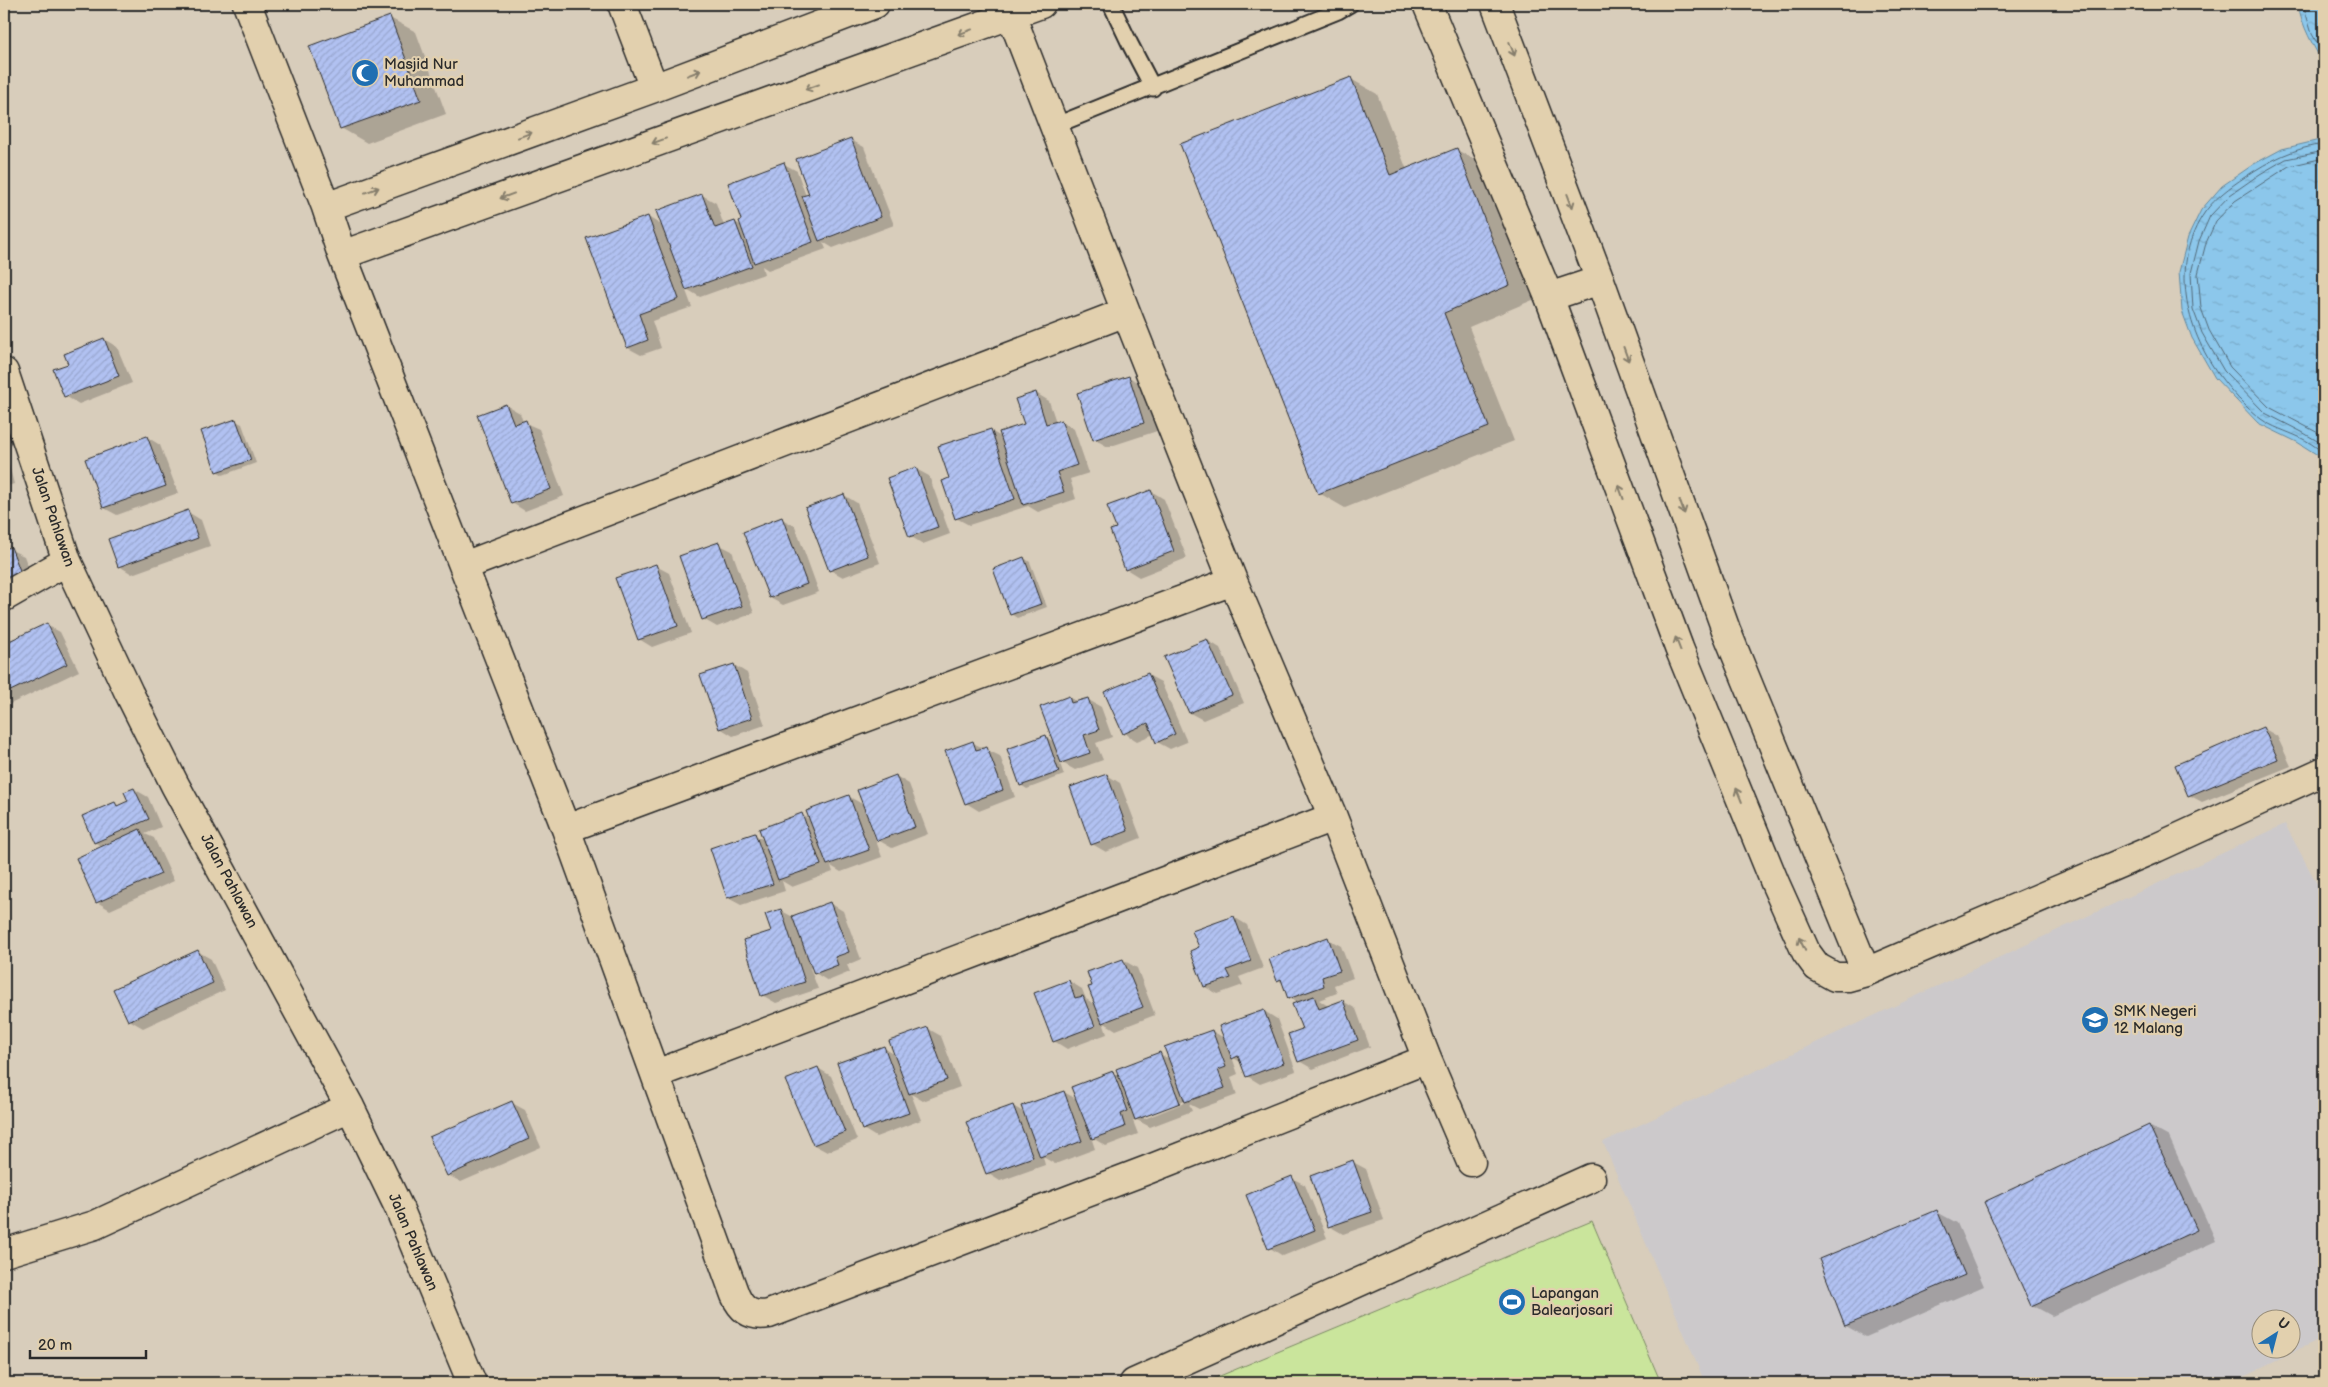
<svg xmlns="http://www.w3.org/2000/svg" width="2328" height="1387" viewBox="0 0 2328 1387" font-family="'Balsamiq Sans',sans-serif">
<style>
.built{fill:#ccc9cb;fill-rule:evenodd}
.garden{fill:#cae59c;stroke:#7a8864}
.water{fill:url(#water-ripples);stroke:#65899e}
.shadow{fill:#0003;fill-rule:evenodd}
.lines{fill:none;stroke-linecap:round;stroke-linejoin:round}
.shore{stroke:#526978;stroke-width:1}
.building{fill:url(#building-hatch);stroke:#2b2b2b}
.lane-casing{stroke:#2b2b2b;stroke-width:19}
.street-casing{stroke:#2b2b2b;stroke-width:31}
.lane{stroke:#e2d0ae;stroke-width:15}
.street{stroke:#e2d0ae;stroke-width:28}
.oneway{stroke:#867e6c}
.labels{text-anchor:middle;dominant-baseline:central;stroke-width:4.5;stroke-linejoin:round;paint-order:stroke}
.poi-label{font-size:15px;fill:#2b2b2b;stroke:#e2d0ae;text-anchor:start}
.street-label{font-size:15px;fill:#2b2b2b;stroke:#e2d0ae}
</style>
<defs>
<pattern id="water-ripples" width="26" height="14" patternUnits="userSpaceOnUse" patternTransform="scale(1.25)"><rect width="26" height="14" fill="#8cc7eb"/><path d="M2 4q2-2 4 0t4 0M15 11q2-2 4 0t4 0" fill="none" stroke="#79abca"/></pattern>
<pattern id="building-hatch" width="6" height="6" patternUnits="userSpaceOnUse" patternTransform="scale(1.25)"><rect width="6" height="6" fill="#b1c1f1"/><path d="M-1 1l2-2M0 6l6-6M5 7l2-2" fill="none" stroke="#98a6cf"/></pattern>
</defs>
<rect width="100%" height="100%" fill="#d8cdbb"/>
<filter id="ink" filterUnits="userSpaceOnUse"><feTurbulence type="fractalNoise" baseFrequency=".02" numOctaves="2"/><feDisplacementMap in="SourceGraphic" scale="10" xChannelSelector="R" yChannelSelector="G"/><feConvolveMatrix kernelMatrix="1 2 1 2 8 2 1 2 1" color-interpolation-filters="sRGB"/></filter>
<g filter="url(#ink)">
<!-- built -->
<path class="built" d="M 2285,824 L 2324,897 L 2324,1337 L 2229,1383 L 1705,1383 L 1603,1142 ZM 2260,1320 L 2290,1320 L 2290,1350 L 2260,1350 Z"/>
<!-- garden -->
<path class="garden" d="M 1592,1221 L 1661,1383 L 1203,1383 Z"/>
<!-- water -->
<path class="water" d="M 2298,4 L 2324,4 L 2324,65 C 2313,45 2302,27 2298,4 Z
M 2324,139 L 2324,459 L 2297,442 L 2258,423 L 2215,378 L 2192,338 L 2182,311 L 2179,272 L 2188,237 L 2201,210 L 2222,186 L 2254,164 L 2282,149 Z"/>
<!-- shadow -->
<path class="shadow" d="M 390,18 L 416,32 L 446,114 L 367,143 L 341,128 Z
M 1351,79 L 1377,94 L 1407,170 L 1457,150 L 1483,164 L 1535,299 L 1469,327 L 1514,441 L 1345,508 L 1319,493 Z
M 851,140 L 864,147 L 894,225 L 833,248 L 823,242 L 826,249 L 768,270 L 762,266 L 764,274 L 700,297 L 685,288 L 692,307 L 652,321 L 661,348 L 641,355 L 628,348 L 648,217 L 663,226 L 702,195 L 716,203 L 724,226 L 735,222 L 742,226 L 784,164 L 797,171 L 806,196 L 811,195 Z
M 104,339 L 117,347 L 132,383 L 79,404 L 65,396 L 70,365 Z
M 1129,377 L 1142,385 L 1157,431 L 1108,447 L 1094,439 Z
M 1036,393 L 1049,401 L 1056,422 L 1061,421 L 1074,429 L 1089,473 L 1070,479 L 1076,499 L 1038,512 L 1028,506 L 969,525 L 956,518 L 951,479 L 991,431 L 1001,437 L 1025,425 Z
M 506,405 L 520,413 L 523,422 L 539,429 L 564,496 L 525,511 L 512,503 Z
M 236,421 L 242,424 L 256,463 L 223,475 L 217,471 Z
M 147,437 L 160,445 L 178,493 L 117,515 L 104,508 Z
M 4,446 L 14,484 L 4,487 Z
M 916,469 L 929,476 L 950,534 L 923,544 L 910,536 Z
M 1151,491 L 1164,499 L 1187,558 L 1139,577 L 1126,569 L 1118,529 Z
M 844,495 L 857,503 L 880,563 L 843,577 L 830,570 Z
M 188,512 L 201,520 L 210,546 L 132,574 L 119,566 Z
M 782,519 L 795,526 L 819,592 L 783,605 L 770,598 Z
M 4,533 L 9,549 L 24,556 L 36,588 L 4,600 Z
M 718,544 L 732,551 L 754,613 L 717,627 L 703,619 Z
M 1024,558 L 1030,562 L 1047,607 L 1017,618 L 1011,614 Z
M 656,566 L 669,573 L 691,633 L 652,647 L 639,639 Z
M 47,625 L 60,632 L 79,671 L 4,707 L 4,634 L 13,641 Z
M 1207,640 L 1220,648 L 1244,703 L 1203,720 L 1190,713 L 1166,658 Z
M 734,665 L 747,673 L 765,725 L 733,736 L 720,728 Z
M 1148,675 L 1161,682 L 1187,742 L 1170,749 L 1157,742 L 1154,734 L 1137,741 L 1124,733 Z
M 1069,697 L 1078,702 L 1087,699 L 1101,707 L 1112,737 L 1096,743 L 1103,760 L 1075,770 L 1059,761 L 1064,775 L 1027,789 L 1021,785 L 1046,737 L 1054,742 Z
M 2263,728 L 2277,736 L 2291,766 L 2202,802 L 2189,795 Z
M 973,743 L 1000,756 L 1015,797 L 979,811 L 966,803 Z
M 1107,775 L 1120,783 L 1141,838 L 1106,852 L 1092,844 Z
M 896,776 L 909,784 L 928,834 L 892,848 L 878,840 L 869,816 L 867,817 L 882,857 L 841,872 L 831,866 L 833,872 L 792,887 L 782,881 L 785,891 L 741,905 L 728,898 L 755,835 L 764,840 L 802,815 L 811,820 L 848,796 L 864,805 Z
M 134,789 L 148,797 L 161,827 L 145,834 L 154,838 L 174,881 L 110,910 L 97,902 L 104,847 L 94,842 L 115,804 L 119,806 L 129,802 Z
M 830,903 L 843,911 L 861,959 L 847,965 L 850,972 L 828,981 L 815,973 L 812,967 L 810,968 L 818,989 L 776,1003 L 762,995 L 772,932 L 780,910 L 793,917 Z
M 1234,917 L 1247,925 L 1263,968 L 1239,977 L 1243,985 L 1218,994 L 1205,987 L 1200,948 Z
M 1328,939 L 1341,946 L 1353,978 L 1334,985 L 1337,993 L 1319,1000 L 1328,1006 L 1343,1001 L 1356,1009 L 1370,1047 L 1313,1069 L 1299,1061 L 1303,1029 L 1298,1003 L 1289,998 L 1283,983 L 1278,980 Z
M 197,951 L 211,959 L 225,990 L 143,1028 L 129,1020 Z
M 1123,960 L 1137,968 L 1155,1015 L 1116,1030 L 1103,1022 L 1107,1034 L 1067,1049 L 1054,1041 L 1069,981 L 1082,989 L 1086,999 L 1096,1005 Z
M 1264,1011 L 1277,1019 L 1296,1071 L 1260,1084 L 1247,1076 L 1242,1063 L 1232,1057 L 1238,1074 L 1231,1077 L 1237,1095 L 1199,1109 L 1189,1104 L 1192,1111 L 1150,1127 L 1137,1120 L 1133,1121 L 1138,1134 L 1106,1146 L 1091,1137 L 1095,1149 L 1055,1164 L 1043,1157 L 1045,1165 L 1000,1181 L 987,1173 L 1013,1106 L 1025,1113 L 1064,1092 L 1078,1100 L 1113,1073 L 1120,1077 L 1160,1054 L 1171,1060 L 1212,1031 L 1226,1039 ZM 1185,1100 L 1186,1102 L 1144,1119 L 1144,1116 Z
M 927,1028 L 941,1036 L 960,1087 L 923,1101 L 911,1094 L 921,1120 L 876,1137 L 863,1129 L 884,1048 L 895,1055 Z
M 818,1068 L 831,1076 L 857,1140 L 827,1152 L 814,1145 Z
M 512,1103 L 525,1110 L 541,1147 L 461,1182 L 448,1175 Z
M 2149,1126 L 2169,1137 L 2216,1241 L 2052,1316 L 2032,1305 Z
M 1353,1162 L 1366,1169 L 1384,1220 L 1343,1234 L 1329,1226 Z
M 1292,1178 L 1305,1185 L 1327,1238 L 1283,1256 L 1270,1248 Z
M 1937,1212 L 1957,1223 L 1984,1286 L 1866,1337 L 1846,1326 L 1820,1260 Z"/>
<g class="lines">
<!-- shore -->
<path class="shore" d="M 2303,4 L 2312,34 L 2324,55
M 2324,144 C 2294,148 2270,160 2245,177 C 2230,187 2215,198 2205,212 C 2170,262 2185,329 2219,375 C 2230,390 2246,408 2261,419 C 2272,427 2286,431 2299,437 C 2308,441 2316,447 2324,453
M 2324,151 L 2286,159 L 2260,174 L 2230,195 L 2210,216 L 2199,241 L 2191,273 L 2193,309 L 2202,333 L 2224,371 L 2265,413 L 2302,432 L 2324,445
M 2324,158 L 2289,166 L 2235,201 L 2216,221 L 2206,243 L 2198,274 L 2201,308 L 2209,330 L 2230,367 L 2269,407 L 2324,436"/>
</g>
<!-- building -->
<path class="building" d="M 390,16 L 421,100 L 340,129 L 309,46 Z
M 1351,77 L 1390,175 L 1457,148 L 1510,285 L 1444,313 L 1489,427 L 1318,494 L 1180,144 Z
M 851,138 L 881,217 L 819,241 L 802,196 L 809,194 L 796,159 Z
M 784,162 L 813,242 L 754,263 L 739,221 L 741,220 L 728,183 Z
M 702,194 L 715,228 L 735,221 L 752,266 L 686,290 L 656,211 Z
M 648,216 L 679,299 L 639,314 L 648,340 L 627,348 L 586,238 Z
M 104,338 L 119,376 L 64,397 L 53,369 L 68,364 L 64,354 Z
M 1129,376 L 1144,423 L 1093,440 L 1077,393 Z
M 1036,392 L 1046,424 L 1061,420 L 1077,465 L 1057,472 L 1064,492 L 1023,505 L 999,432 L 1024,424 L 1015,399 Z
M 506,404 L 514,424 L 526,420 L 551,489 L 511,504 L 477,415 Z
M 236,419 L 251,460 L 216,472 L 201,431 Z
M 991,429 L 1015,499 L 955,519 L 942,481 L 949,478 L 938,446 Z
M 147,436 L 166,486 L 103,508 L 85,459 Z
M 916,467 L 938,527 L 909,537 L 887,478 Z
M 1151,490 L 1174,551 L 1125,570 L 1110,530 L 1116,528 L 1107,506 Z
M 844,494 L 868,556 L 829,571 L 805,508 Z
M 188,510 L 198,538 L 118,567 L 108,539 Z
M 782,517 L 807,584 L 769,598 L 743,532 Z
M 719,542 L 742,606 L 702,620 L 679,556 Z
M 11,547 L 24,581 L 4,588 L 4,549 Z
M 1024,557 L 1041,604 L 1010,615 L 993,569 Z
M 656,564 L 678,626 L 638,640 L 615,578 Z
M 47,623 L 67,664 L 4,694 L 4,641 L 5,643 Z
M 1207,639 L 1232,695 L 1189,713 L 1164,657 Z
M 734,664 L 752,718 L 719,729 L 700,675 Z
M 1148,673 L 1175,734 L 1156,743 L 1148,723 L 1123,734 L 1104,692 Z
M 1069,696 L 1071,703 L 1088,698 L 1099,730 L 1084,735 L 1090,753 L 1061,763 L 1040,707 Z
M 2263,727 L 2278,759 L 2188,796 L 2175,765 Z
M 1046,735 L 1059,772 L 1020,786 L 1007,749 Z
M 973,741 L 976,750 L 987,747 L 1003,790 L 965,804 L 945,751 Z
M 1107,774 L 1128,831 L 1091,845 L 1070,787 Z
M 896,775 L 915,827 L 877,841 L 857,790 Z
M 134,788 L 149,819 L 94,843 L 82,816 L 115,802 L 117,806 L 128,801 L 124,792 Z
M 849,795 L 869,850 L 827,865 L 806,811 Z
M 802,813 L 821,865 L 778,880 L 759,829 Z
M 140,829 L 161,874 L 96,903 L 76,858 Z
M 755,833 L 773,884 L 727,898 L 710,848 Z
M 830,902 L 849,952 L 835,957 L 838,965 L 814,974 L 792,916 Z
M 781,909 L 805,982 L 761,996 L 743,940 L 771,931 L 765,914 Z
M 1234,916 L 1251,961 L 1227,970 L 1231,978 L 1204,987 L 1190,951 L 1199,947 L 1192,931 Z
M 1328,937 L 1340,971 L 1322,977 L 1324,986 L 1288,999 L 1281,979 L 1277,981 L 1269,959 Z
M 198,950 L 213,983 L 128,1021 L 113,989 Z
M 1123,959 L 1143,1007 L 1102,1023 L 1088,987 L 1092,986 L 1087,972 Z
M 1069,980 L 1075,998 L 1083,996 L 1095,1026 L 1053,1042 L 1034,993 Z
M 1314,996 L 1319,1009 L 1343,1000 L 1358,1040 L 1298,1062 L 1288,1034 L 1302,1029 L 1292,1004 Z
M 1264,1010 L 1284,1063 L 1246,1077 L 1238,1056 L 1232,1059 L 1219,1026 Z
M 928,1027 L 947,1080 L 909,1094 L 889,1041 Z
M 1212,1030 L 1226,1067 L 1218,1070 L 1225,1088 L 1185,1102 L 1164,1047 Z
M 884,1046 L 909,1113 L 862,1130 L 837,1063 Z
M 1160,1052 L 1180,1103 L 1135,1120 L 1116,1069 Z
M 818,1067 L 845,1132 L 813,1145 L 785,1080 Z
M 1113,1071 L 1128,1111 L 1121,1114 L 1125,1127 L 1092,1139 L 1071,1087 Z
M 1064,1091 L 1082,1141 L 1040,1157 L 1021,1106 Z
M 512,1101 L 529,1139 L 447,1176 L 429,1137 Z
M 1013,1105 L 1033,1157 L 986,1174 L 966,1122 Z
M 2149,1125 L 2197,1230 L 2031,1306 L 1984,1202 Z
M 1353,1160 L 1372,1212 L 1328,1227 L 1310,1176 Z
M 1292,1176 L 1315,1230 L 1268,1249 L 1246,1195 Z
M 1937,1210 L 1965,1275 L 1845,1326 L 1819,1259 Z"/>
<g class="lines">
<!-- lane casing -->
<g class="lane-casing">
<path id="lane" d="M 1111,4 L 1130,44 L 1153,88
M 1054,126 L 1338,11 L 1350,4"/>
</g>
<!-- street casing -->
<g class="street-casing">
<path id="street" d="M 247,4 L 326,207 L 342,255 L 566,829 L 735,1295 C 742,1311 752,1317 769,1314 L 1147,1170 L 1427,1059
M 622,4 L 654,88
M 1007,4 L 1126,312 L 1233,581 L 1333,817 L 1427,1059 L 1471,1162
M 1427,4 L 1549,297 L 1679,648 L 1775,883 L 1806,952 L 1817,967 L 1835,977 L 1848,977 L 1866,972 L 2156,848 L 2324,771
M 1495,4 L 1600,280 L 1726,630 L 1866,972
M 326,207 L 654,88 L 875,4
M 342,255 L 1041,4
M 1549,297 L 1600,280
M 4,372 L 67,561 L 129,693 L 175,785 L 350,1107 L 399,1208 L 472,1383
M 464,566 L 1126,312
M 4,597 L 67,561
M 566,829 L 1233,581
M 656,1074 L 1333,817
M 4,1253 L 95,1225 L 350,1107
M 1134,1383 L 1591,1178"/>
</g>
<!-- lane -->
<use href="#lane" class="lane"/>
<!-- street -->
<use href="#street" class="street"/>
</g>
<!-- one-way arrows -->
<defs><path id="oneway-shaft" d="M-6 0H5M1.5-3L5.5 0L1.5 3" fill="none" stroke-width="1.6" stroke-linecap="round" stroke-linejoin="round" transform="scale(1.25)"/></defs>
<g class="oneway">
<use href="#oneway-shaft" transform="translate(965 32) rotate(160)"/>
<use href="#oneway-shaft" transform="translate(1512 49) rotate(69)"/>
<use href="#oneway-shaft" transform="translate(694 73) rotate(-21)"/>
<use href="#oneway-shaft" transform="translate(812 87) rotate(160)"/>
<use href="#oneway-shaft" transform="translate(525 135) rotate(-20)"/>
<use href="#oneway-shaft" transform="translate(659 141) rotate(160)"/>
<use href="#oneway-shaft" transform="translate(372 190) rotate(-20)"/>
<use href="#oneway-shaft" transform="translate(507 196) rotate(160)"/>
<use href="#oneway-shaft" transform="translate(1570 201) rotate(69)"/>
<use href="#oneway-shaft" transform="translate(1626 354) rotate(70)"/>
<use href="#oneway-shaft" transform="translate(1621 492) rotate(-110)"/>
<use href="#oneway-shaft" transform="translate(1682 507) rotate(70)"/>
<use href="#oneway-shaft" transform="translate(1678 644) rotate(-111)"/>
<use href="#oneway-shaft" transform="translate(1739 795) rotate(-112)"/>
<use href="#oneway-shaft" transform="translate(1802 944) rotate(-115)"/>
</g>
</g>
<!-- icons -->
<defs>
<g id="mosque-disc" transform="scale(1.4375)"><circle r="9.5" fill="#1f6fb2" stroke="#e2d0ae"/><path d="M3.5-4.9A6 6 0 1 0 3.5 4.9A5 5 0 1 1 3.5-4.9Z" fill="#fff"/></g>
<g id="school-disc" transform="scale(1.4375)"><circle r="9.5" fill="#1f6fb2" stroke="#e2d0ae"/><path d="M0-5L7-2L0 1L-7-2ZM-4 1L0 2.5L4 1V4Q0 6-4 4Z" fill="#fff"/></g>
<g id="stadium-disc" transform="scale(1.4375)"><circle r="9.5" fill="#1f6fb2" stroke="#e2d0ae"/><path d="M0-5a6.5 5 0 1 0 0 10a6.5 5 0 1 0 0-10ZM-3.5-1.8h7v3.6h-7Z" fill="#fff"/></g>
</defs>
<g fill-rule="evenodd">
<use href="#mosque-disc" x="365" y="73"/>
<use href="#school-disc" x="2095" y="1020"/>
<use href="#stadium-disc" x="1512" y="1302"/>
</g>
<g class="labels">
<!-- poi labels -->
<g class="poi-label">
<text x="384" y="64">Masjid Nur<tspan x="384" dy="17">Muhammad</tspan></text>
<text x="2114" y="1011">SMK Negeri<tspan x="2114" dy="17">12 Malang</tspan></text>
<text x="1531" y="1293">Lapangan<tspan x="1531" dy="17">Balearjosari</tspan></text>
</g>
<!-- street labels -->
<g class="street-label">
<text transform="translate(53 517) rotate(71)">Jalan Pahlawan</text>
<text transform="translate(229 881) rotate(62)">Jalan Pahlawan</text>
<text transform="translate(413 1242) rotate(67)">Jalan Pahlawan</text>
</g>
</g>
<!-- margin -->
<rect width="2328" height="1387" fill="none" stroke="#e2d0ae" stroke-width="20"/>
<rect x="10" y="10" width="2308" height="1367" fill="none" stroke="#2b2b2b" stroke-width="2" filter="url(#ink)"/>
<!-- north arrow -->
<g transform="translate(2276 1334) rotate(36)"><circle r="24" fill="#e2d0ae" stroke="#998e7a"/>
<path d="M0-4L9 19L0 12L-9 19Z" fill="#1f6fb2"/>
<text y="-8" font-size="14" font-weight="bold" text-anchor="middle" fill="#2b2b2b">U</text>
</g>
<!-- scale -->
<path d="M30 1350v8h116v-8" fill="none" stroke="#2b2b2b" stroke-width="2.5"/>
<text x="38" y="1350" font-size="15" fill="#2b2b2b" stroke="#e2d0ae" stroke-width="4" paint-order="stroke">20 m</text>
</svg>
